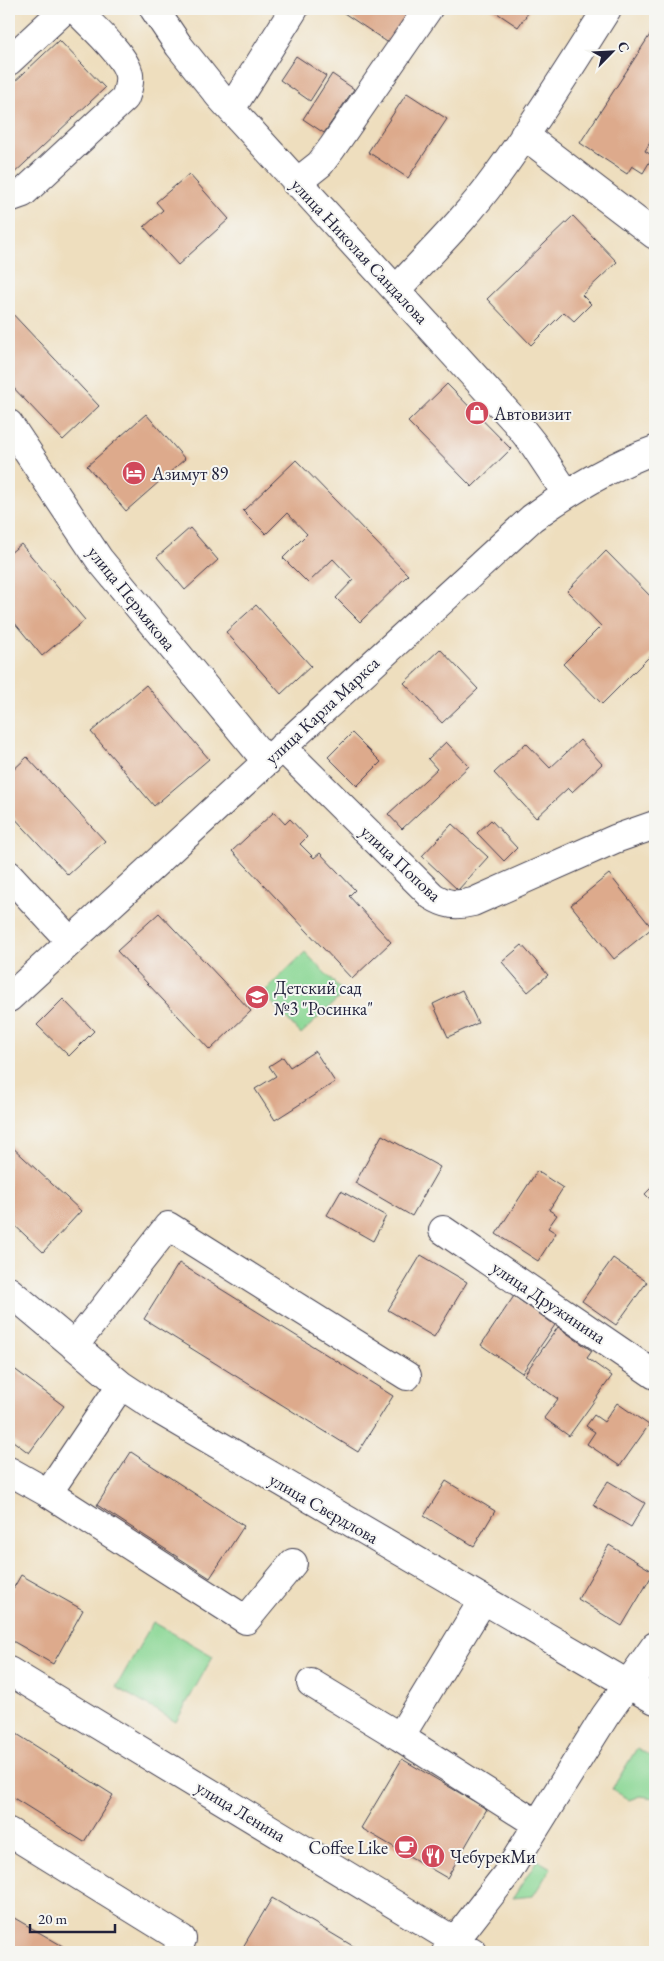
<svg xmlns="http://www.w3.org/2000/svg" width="664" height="1961" viewBox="0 0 664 1961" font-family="'EB Garamond',serif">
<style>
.green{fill:#8ad794;stroke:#567c68}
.building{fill:#ddaa8c}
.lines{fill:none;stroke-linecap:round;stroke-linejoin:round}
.minor-casing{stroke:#413e4f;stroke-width:30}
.minor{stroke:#fff;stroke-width:28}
.labels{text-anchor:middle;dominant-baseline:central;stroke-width:4;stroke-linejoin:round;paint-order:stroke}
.street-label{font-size:18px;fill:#22223b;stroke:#f6f6f2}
.poi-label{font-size:18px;fill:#22223b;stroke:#f6f6f2;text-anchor:start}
</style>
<rect width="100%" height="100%" fill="#f6f6f2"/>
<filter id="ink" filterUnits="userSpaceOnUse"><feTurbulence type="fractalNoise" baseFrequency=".02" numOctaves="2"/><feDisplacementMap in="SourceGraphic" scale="10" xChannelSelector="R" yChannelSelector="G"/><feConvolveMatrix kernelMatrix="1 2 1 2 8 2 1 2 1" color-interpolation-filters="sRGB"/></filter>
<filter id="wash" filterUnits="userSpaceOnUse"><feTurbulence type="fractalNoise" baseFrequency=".0096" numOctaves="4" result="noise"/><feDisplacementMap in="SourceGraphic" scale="20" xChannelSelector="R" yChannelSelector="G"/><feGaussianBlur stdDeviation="1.12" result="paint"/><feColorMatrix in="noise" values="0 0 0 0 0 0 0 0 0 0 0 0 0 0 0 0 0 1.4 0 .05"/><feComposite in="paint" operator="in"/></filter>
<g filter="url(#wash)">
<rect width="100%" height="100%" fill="#eedebe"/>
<!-- green -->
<path class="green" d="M 305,952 L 344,993 L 301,1034 L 263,993 Z
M 153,1622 L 213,1656 L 176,1722 L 116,1687 Z
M 637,1748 L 655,1759 L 655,1798 L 640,1796 L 629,1800 L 612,1789 Z
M 537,1860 L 551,1868 L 533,1896 L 513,1898 Z"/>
<g id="blocks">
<!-- building -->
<path class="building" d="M 338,9 L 413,9 L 390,44 Z
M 491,9 L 531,9 L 518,27 Z
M 655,27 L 655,134 L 645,151 L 653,156 L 643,173 L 632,166 L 627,174 L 580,143 Z
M 59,40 L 105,88 L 9,178 L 9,87 Z
M 296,56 L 326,76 L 310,101 L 280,80 Z
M 332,74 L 354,89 L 324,133 L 303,119 Z
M 407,93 L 447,119 L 408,178 L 368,152 Z
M 189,174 L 229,219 L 178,265 L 144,227 L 163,210 L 156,202 Z
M 573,216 L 617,262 L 582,295 L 591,304 L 574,321 L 564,312 L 531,345 L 487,299 Z
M 9,310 L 99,406 L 63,440 L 9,383 Z
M 447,384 L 511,449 L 472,487 L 408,422 Z
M 146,414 L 185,459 L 126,511 L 87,466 Z
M 296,460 L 408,575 L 360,622 L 336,598 L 353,580 L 333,559 L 308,583 L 283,558 L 307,534 L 287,513 L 266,534 L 243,511 Z
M 190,528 L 218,560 L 185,590 L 157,557 Z
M 21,544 L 85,620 L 42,656 L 9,616 L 9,554 Z
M 606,551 L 655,601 L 655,651 L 602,704 L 563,664 L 601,626 L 567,591 Z
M 256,605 L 311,666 L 281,694 L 226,632 Z
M 440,649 L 478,689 L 442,723 L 404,683 Z
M 146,685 L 209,759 L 154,806 L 91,732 Z
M 352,733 L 381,762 L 357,786 L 328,757 Z
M 580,740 L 602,764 L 572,792 L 568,788 L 536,818 L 494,773 L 526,743 L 550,768 Z
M 446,742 L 469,766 L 402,829 L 388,814 L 437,769 L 428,759 Z
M 27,757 L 105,841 L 68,875 L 9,812 L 9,774 Z
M 274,812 L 285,824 L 290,819 L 307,837 L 300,844 L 314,858 L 320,853 L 355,890 L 349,896 L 391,942 L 352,979 L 232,851 Z
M 491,820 L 517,848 L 504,861 L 477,833 Z
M 452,824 L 488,857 L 458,890 L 422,856 Z
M 609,874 L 652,928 L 614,959 L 571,905 Z
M 159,913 L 251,1011 L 210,1050 L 117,951 Z
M 522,945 L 548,975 L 528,992 L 502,962 Z
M 462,990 L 478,1023 L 448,1037 L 433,1004 Z
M 63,999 L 94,1031 L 69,1056 L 37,1025 Z
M 315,1051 L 335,1082 L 275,1120 L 255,1089 L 276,1076 L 269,1066 L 283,1057 L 290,1067 Z
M 382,1135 L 440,1167 L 412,1216 L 355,1183 Z
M 9,1144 L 81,1211 L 43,1252 L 9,1220 Z
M 537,1171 L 563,1188 L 549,1210 L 557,1215 L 548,1228 L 556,1233 L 538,1261 L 496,1234 Z
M 655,1184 L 655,1204 L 645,1194 Z
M 341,1191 L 386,1216 L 373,1241 L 327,1215 Z
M 421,1255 L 467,1282 L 434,1337 L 388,1310 Z
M 613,1258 L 647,1282 L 616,1325 L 582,1301 Z
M 179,1263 L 393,1396 L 358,1452 L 144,1319 Z
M 514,1296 L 555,1325 L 522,1373 L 481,1345 Z
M 558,1327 L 592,1351 L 587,1358 L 612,1376 L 569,1436 L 544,1418 L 558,1399 L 524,1375 Z
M 9,1365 L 64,1406 L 29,1453 L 9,1438 Z
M 617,1403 L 649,1425 L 620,1466 L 587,1444 L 595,1432 L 586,1426 L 594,1415 L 604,1422 Z
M 131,1452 L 244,1526 L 210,1578 L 97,1505 Z
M 446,1481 L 495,1511 L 474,1546 L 424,1516 Z
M 608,1481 L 645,1503 L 631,1527 L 593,1505 Z
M 609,1545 L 654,1572 L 622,1626 L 578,1599 Z
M 21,1575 L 83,1610 L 53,1664 L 9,1639 L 9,1596 Z
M 9,1729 L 113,1795 L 84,1842 L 9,1795 Z
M 402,1759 L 487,1809 L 447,1878 L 361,1828 Z
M 272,1898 L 363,1952 L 240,1952 Z
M 9,1915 L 73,1952 L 9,1952 Z"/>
</g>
</g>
<g filter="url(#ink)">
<use href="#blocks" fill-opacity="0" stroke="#413e4f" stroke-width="1"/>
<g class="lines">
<!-- minor casing -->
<g class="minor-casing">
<path id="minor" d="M 154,9 L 179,46 L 219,96 L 515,421 L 534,445 L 566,493
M 9,61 L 65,9
M 231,109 L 294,9
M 524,135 L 655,235
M 296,183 L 320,164 L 332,148 L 428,9
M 9,198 L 23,193 L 125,98 C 128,90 130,83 129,75 C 126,55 89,24 75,9
M 396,290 C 430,253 466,218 495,178 C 535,123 571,66 607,9
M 9,424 L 99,559 L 267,762
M 282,747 L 432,896 C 446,905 456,906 473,902 L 615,839 L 655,825
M 9,875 L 70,941
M 9,998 L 532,518 C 571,490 610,466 655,450
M 443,1230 L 655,1375
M 9,1291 L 121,1385 L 159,1410 L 655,1700
M 74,1346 L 168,1226 L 407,1376
M 9,1471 L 48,1493 L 121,1385
M 48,1493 L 246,1620 L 293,1563
M 483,1600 L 400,1737 L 537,1824
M 9,1671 L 473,1952
M 311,1683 L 400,1737
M 9,1832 L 182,1939 L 177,1952
M 446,1952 L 506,1875 L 605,1716 L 655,1646"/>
</g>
<!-- minor -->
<use href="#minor" class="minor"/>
</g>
</g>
<!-- icons -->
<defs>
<g id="shop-disc" transform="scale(1.25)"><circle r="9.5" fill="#d1495b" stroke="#f6f6f2"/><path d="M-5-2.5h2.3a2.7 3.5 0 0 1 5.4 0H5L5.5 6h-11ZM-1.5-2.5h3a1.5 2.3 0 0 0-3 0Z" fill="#fff"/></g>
<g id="hotel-disc" transform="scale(1.25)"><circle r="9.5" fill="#d1495b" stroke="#f6f6f2"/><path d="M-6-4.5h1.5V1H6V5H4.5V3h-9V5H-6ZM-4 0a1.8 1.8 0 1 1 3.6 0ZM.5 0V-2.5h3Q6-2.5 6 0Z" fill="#fff"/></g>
<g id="school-disc" transform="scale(1.25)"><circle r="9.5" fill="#d1495b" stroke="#f6f6f2"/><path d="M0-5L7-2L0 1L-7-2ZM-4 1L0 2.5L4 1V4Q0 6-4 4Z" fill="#fff"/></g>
<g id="cafe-disc" transform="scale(1.25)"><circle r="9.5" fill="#d1495b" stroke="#f6f6f2"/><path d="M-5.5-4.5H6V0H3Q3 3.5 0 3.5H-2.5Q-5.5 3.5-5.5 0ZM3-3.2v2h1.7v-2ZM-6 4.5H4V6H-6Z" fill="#fff"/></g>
<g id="restaurant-disc" transform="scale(1.25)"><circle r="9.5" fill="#d1495b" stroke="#f6f6f2"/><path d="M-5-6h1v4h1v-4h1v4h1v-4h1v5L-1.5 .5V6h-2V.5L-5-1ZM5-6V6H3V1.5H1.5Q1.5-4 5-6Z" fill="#fff"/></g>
</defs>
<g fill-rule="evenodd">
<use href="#shop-disc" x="477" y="413"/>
<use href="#hotel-disc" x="134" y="473"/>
<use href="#school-disc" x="257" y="997"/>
<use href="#cafe-disc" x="406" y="1847"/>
<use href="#restaurant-disc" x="433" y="1856"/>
</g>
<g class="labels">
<!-- street labels -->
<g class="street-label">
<text transform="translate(360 251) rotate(47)">улица Николая Сандалова</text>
<text transform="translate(132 598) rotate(51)">улица Пермякова</text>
<text transform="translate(322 710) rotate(-43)">улица Карла Маркса</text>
<text transform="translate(401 863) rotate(43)">улица Попова</text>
<text transform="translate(549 1302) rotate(34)">улица Дружинина</text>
<text transform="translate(324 1508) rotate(30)">улица Свердлова</text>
<text transform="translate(241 1811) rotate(31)">улица Ленина</text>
</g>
<!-- poi labels -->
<g class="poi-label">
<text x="494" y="413">Автовизит</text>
<text x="152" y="473">Азимут 89</text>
<text x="274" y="987">Детский сад<tspan x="274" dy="21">№3 "Росинка"</tspan></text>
<text x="388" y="1847" text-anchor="end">Coffee Like</text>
<text x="450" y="1856">ЧебурекМи</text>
</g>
</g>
<!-- margin -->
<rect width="664" height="1961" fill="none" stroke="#f6f6f2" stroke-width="30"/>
<!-- north arrow -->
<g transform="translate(612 52) rotate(66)" stroke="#f6f6f2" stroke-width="4" paint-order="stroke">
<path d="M0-4L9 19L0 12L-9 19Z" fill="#22223b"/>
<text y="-8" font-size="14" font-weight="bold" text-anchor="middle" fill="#22223b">С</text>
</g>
<!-- scale -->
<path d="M30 1924v8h85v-8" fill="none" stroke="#22223b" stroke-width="2.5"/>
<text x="38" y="1924" font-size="15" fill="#22223b" stroke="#f6f6f2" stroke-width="4" paint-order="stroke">20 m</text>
</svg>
